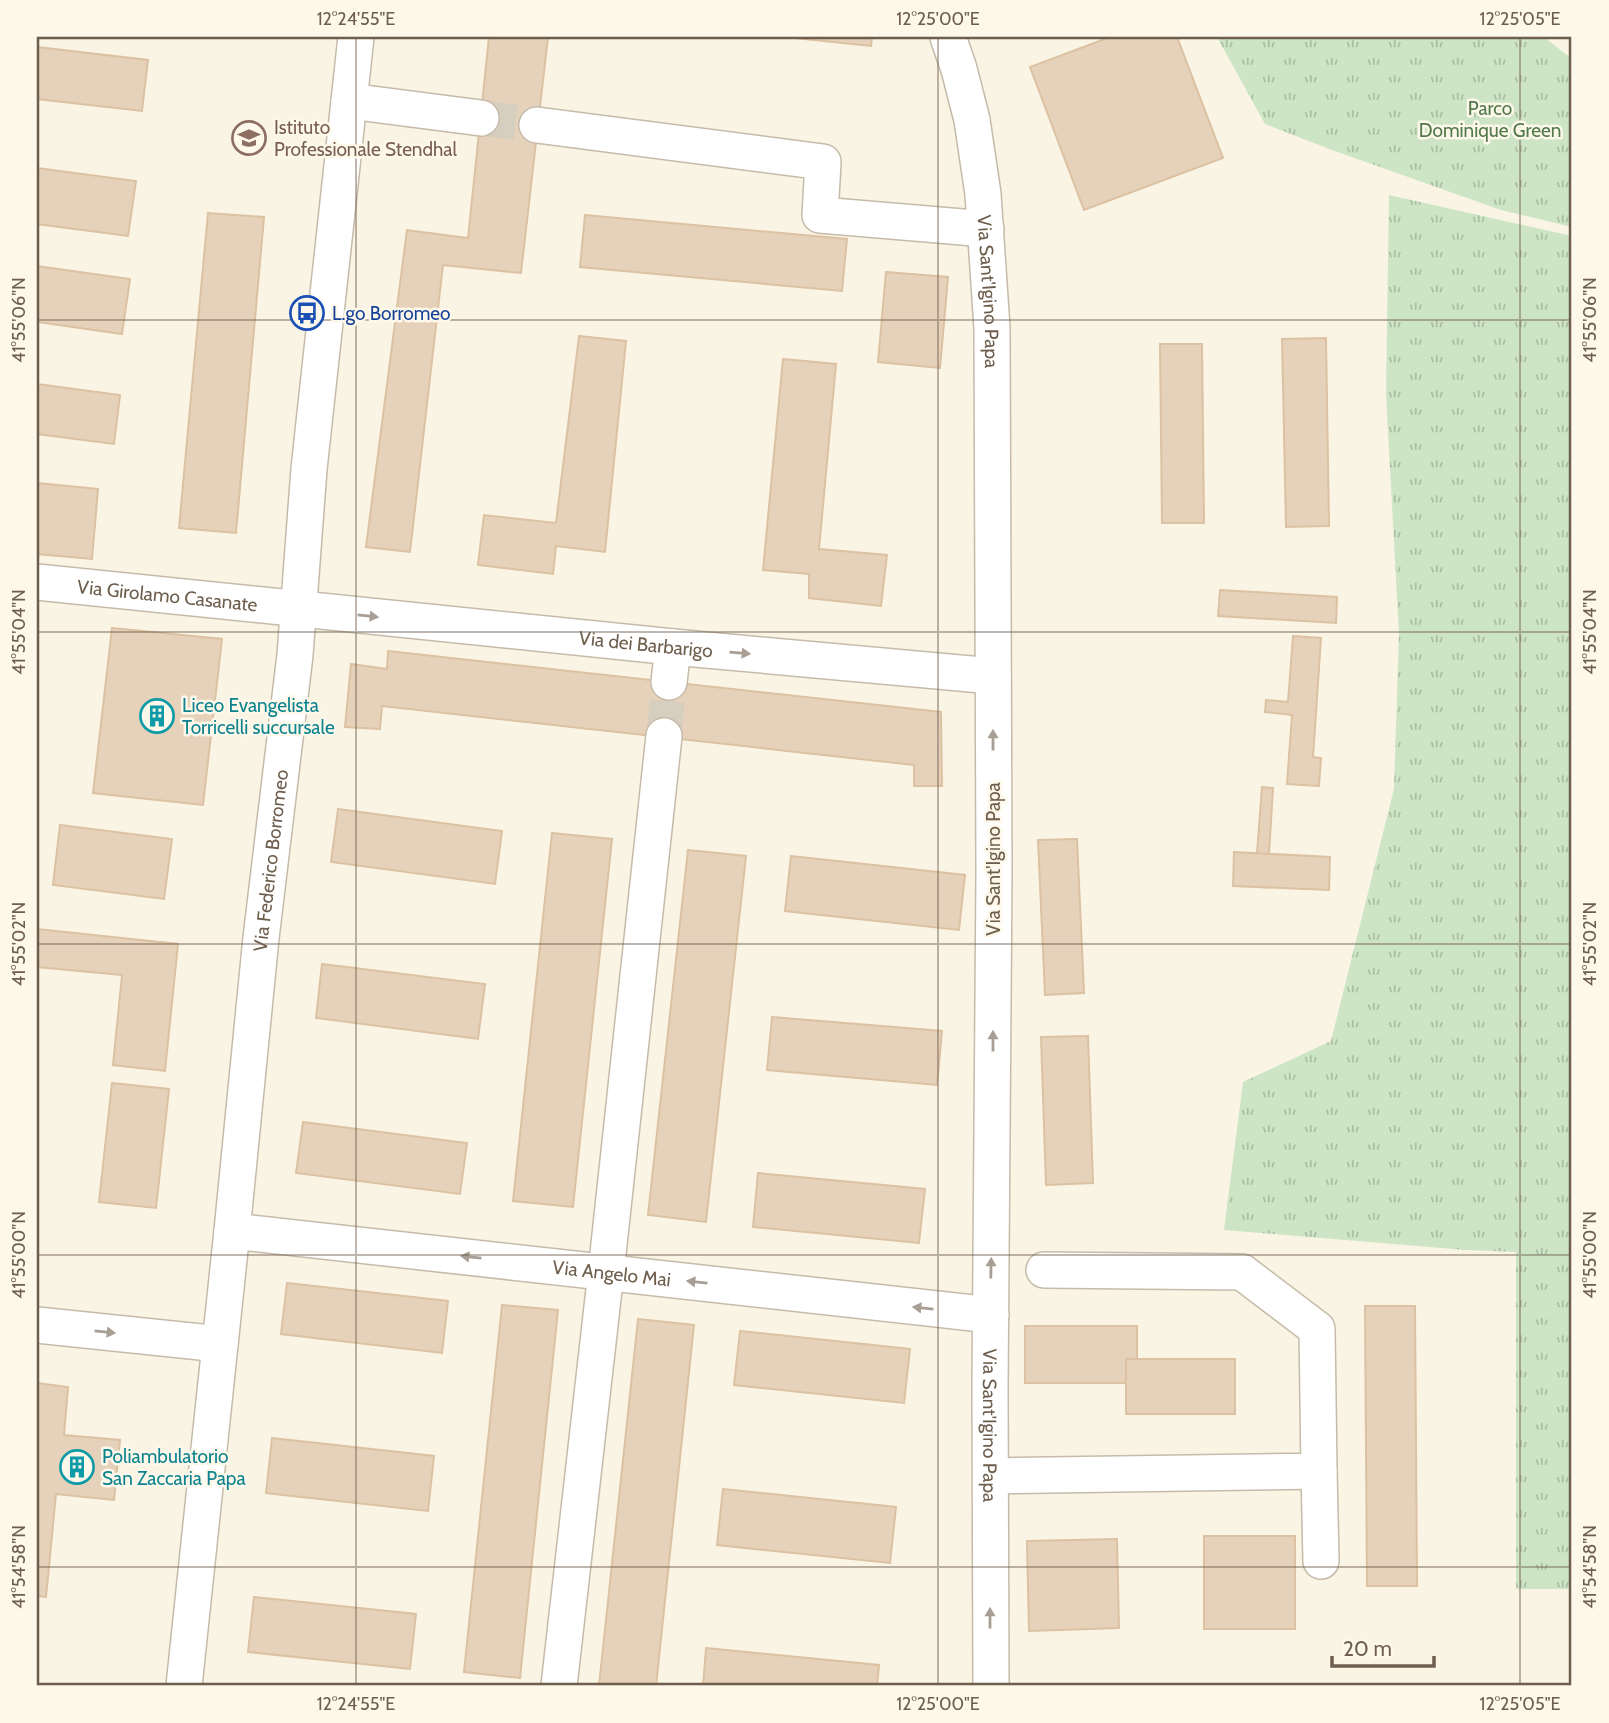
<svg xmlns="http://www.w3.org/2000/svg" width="1609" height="1723" viewBox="0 0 1609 1723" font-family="Cabin,sans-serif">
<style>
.grass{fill:url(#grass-tufts)}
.building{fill:#e6d2ba;stroke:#dcc1a2;stroke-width:2}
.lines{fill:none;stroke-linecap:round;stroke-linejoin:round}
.minor-tunnel{stroke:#d6cebe;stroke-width:35;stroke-dasharray:35 18;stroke-linecap:butt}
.minor-casing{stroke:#c6bbaa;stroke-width:38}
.minor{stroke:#fff;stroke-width:35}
.oneway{fill:#a89e94}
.ticks{fill:none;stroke:#6e5e4d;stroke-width:2;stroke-opacity:0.45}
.labels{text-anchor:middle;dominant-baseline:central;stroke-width:5;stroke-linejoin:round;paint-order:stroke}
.park-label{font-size:19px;fill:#51794a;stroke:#fdf8ea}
.education-label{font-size:19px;fill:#785e54;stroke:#fdf8ea;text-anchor:start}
.street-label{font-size:19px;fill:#6e5e4d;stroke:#fdf8ea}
.transit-label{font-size:19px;fill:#164399;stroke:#fdf8ea;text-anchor:start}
.culture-label{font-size:19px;fill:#0d838f;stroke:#fdf8ea;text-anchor:start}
.neatline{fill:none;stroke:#6e5e4d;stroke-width:2.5}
.ticks-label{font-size:18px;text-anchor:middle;fill:#6e5e4d}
</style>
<defs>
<pattern id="grass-tufts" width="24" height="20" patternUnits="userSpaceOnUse" patternTransform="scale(1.75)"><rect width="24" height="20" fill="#cde5c5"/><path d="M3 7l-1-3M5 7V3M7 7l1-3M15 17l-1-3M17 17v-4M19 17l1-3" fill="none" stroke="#abbda2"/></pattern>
</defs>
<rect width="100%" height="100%" fill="#f9f4e4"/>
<!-- grass -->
<path class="grass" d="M 1217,37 L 1544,37 L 1572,59 L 1572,227 L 1501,210 L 1332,150 L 1265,124 Z
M 1389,195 L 1572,236 L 1572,1589 L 1516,1589 L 1516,1252 L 1466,1250 L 1224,1230 L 1243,1082 L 1331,1041 L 1394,789 L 1399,633 L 1386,395 Z"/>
<!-- building -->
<path class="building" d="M 489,37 L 548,37 L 521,273 L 443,265 L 410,552 L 366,547 L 407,230 L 468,238 Z
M 785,37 L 872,37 L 871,46 Z
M 1110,37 L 1177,37 L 1223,158 L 1084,210 L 1030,67 Z
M 37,47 L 148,60 L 142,111 L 37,99 Z
M 37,168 L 136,181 L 128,236 L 37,224 Z
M 208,213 L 264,217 L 236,533 L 179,528 Z
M 585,215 L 847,239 L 842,291 L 580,267 Z
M 37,266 L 130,279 L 122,334 L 37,322 Z
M 886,272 L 948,277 L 940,368 L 878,362 Z
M 579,336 L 626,341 L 605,552 L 556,546 L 553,574 L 478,565 L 484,515 L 556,523 Z
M 1326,338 L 1329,526 L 1286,527 L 1282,339 Z
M 1160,344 L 1202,344 L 1204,523 L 1162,523 Z
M 783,359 L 836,364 L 819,549 L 887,555 L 881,606 L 809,598 L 809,574 L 763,570 Z
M 37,384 L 120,395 L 114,444 L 37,434 Z
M 37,483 L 98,489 L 92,559 L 37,554 Z
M 1220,590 L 1337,597 L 1336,623 L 1218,616 Z
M 112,628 L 222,639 L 203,805 L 93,793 Z
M 1293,636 L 1321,638 L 1313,757 L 1321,758 L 1319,786 L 1287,784 L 1292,715 L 1265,712 L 1266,700 L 1288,702 Z
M 388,651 L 941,712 L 942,786 L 914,786 L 914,765 L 382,706 L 380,729 L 345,727 L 351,664 L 387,669 Z
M 1262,787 L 1273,788 L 1269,854 L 1257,853 Z
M 338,809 L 502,831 L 495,884 L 331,862 Z
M 60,825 L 172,839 L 164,899 L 53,885 Z
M 552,833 L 612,839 L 573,1207 L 513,1201 Z
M 1077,839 L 1084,993 L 1045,995 L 1038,840 Z
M 688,850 L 746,856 L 706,1222 L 648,1215 Z
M 1234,852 L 1330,857 L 1329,890 L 1233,886 Z
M 791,856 L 965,875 L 959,930 L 785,911 Z
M 37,929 L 178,944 L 165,1071 L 113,1065 L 122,975 L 37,967 Z
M 322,964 L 485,984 L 478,1039 L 316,1018 Z
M 772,1017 L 942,1031 L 937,1085 L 767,1070 Z
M 1088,1036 L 1093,1183 L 1046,1185 L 1041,1037 Z
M 112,1083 L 169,1089 L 156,1208 L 99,1202 Z
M 303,1122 L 467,1143 L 460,1194 L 296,1173 Z
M 758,1173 L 925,1189 L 919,1243 L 753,1227 Z
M 287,1283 L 448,1301 L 442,1353 L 281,1334 Z
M 502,1305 L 558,1310 L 520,1678 L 464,1672 Z
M 1365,1306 L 1415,1306 L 1417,1586 L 1367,1586 Z
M 638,1319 L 694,1325 L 656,1686 L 599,1686 Z
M 1025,1326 L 1137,1326 L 1137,1359 L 1126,1359 L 1126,1383 L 1025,1383 Z
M 740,1331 L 910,1349 L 904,1403 L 734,1385 Z
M 1126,1359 L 1235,1359 L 1235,1414 L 1126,1414 Z
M 37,1383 L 68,1387 L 64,1435 L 120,1440 L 114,1500 L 56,1494 L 46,1597 L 37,1596 Z
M 272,1438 L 434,1456 L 428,1511 L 266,1493 Z
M 723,1489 L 896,1507 L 890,1563 L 717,1545 Z
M 1204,1536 L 1295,1536 L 1295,1629 L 1204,1629 Z
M 1117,1539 L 1119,1628 L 1029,1631 L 1027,1541 Z
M 254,1597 L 416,1614 L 410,1669 L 248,1652 Z
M 706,1648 L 879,1665 L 877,1686 L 703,1686 Z"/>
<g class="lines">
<!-- minor-tunnel -->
<path class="minor-tunnel" d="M 481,118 L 537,125
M 664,736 L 669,682"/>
<!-- minor casing -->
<g class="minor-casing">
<g id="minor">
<path id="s1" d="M 948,37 L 959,69 L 972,120 L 983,194 L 992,328 L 994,873 L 990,1388 L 991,1686"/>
<path d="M 349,101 L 481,118"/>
<path d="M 537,125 L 823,162 L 820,215 L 986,229"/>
<path id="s2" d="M 37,582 L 673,647 L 993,676"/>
<path d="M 669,682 L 673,647"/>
<path id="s3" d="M 232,1231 L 991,1315"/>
<path d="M 37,1325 L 220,1344"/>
<path d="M 1319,1471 L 1321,1561"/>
<path d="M 991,1476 L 1319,1471 L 1317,1329 L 1242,1272 L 1044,1270"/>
<path id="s4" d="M 184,1686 L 232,1231 L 261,938 L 295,655 L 309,469 L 356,37"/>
<path d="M 559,1686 L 606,1272 L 664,736"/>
</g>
</g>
<!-- minor -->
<use href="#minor" class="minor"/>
</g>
<!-- one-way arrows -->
<defs><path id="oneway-solid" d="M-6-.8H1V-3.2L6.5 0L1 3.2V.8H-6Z" transform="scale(1.75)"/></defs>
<g class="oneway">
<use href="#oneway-solid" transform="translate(368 616) rotate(6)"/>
<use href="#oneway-solid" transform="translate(740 653) rotate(5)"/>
<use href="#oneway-solid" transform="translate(993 740) rotate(-90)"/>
<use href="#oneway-solid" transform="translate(993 1041) rotate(-90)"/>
<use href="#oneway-solid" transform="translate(471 1257) rotate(-174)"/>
<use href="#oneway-solid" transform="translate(991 1268) rotate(-89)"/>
<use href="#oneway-solid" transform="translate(697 1282) rotate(-174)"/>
<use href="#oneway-solid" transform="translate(923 1308) rotate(-174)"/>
<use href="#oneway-solid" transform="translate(105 1332) rotate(6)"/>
<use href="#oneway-solid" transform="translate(990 1618) rotate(-90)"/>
</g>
<!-- ticks -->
<path class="ticks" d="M 356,37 L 356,1686M 938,37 L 938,1686M 1520,37 L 1520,1686M 37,320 L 1572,320M 37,632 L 1572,632M 37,944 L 1572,944M 37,1255 L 1572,1255M 37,1567 L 1572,1567"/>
<!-- icons -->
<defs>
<g id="school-ring" transform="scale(1.75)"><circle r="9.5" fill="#fdf8ea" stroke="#8d6e63" stroke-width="1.5"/><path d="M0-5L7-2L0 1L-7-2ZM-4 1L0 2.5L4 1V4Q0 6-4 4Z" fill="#8d6e63"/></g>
<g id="bus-ring" transform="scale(1.75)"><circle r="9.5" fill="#fdf8ea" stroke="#1a4fb4" stroke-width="1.5"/><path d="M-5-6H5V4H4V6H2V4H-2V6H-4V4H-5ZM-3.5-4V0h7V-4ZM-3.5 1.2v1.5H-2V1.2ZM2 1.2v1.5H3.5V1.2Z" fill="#1a4fb4"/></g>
<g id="building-ring" transform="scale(1.75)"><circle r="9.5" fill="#fdf8ea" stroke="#0f9aa8" stroke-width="1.5"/><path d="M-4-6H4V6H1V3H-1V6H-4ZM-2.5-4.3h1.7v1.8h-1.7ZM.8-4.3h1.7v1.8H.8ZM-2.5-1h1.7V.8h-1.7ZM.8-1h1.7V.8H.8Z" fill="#0f9aa8"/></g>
</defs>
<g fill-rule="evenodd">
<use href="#school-ring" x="249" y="138"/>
<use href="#bus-ring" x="307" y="313"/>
<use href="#building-ring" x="157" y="716"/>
<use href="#building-ring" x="77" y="1467"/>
</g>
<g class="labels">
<!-- park labels -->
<g class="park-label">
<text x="1490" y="108">Parco<tspan x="1490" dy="22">Dominique Green</tspan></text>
</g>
<!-- education labels -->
<g class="education-label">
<text x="274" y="127">Istituto<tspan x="274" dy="22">Professionale Stendhal</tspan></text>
</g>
<!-- street labels -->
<g class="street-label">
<text stroke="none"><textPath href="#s1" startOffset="259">Via Sant'Igino Papa</textPath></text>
<text stroke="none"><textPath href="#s2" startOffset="131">Via Girolamo Casanate</textPath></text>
<text stroke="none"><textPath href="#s2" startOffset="612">Via dei Barbarigo</textPath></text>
<text transform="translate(993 859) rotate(-90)">Via Sant'Igino Papa</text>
<text stroke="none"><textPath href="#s4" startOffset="830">Via Federico Borromeo</textPath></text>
<text stroke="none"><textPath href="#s3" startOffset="382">Via Angelo Mai</textPath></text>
<text stroke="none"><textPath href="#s1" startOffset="1393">Via Sant'Igino Papa</textPath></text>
</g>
<!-- transit labels -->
<g class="transit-label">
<text x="332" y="313">L.go Borromeo</text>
</g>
<!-- culture labels -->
<g class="culture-label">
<text x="182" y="705">Liceo Evangelista<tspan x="182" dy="22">Torricelli succursale</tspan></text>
<text x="102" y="1456">Poliambulatorio<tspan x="102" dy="22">San Zaccaria Papa</tspan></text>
</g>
</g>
<!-- border -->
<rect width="1609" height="1723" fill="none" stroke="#fdf8ea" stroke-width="77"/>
<!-- scale -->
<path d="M1332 1656v10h102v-10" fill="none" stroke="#6e5e4d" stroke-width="3.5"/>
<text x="1343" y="1656" font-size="21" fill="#6e5e4d" stroke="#fdf8ea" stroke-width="5" paint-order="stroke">20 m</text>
<rect x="38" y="38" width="1532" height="1646" class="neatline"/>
<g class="ticks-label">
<text x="356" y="25">12°24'55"E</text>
<text x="938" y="25">12°25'00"E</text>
<text x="1520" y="25">12°25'05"E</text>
<text transform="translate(19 320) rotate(-90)" y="6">41°55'06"N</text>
<text transform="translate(1590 320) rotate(-90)" y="6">41°55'06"N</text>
<text transform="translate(19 632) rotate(-90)" y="6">41°55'04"N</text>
<text transform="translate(1590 632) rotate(-90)" y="6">41°55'04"N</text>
<text transform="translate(19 944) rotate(-90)" y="6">41°55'02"N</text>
<text transform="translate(1590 944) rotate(-90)" y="6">41°55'02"N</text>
<text transform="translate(19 1255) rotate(-90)" y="6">41°55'00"N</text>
<text transform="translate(1590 1255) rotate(-90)" y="6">41°55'00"N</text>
<text transform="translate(19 1567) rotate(-90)" y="6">41°54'58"N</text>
<text transform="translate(1590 1567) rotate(-90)" y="6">41°54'58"N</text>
<text x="356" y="1710">12°24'55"E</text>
<text x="938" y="1710">12°25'00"E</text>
<text x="1520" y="1710">12°25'05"E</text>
</g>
</svg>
